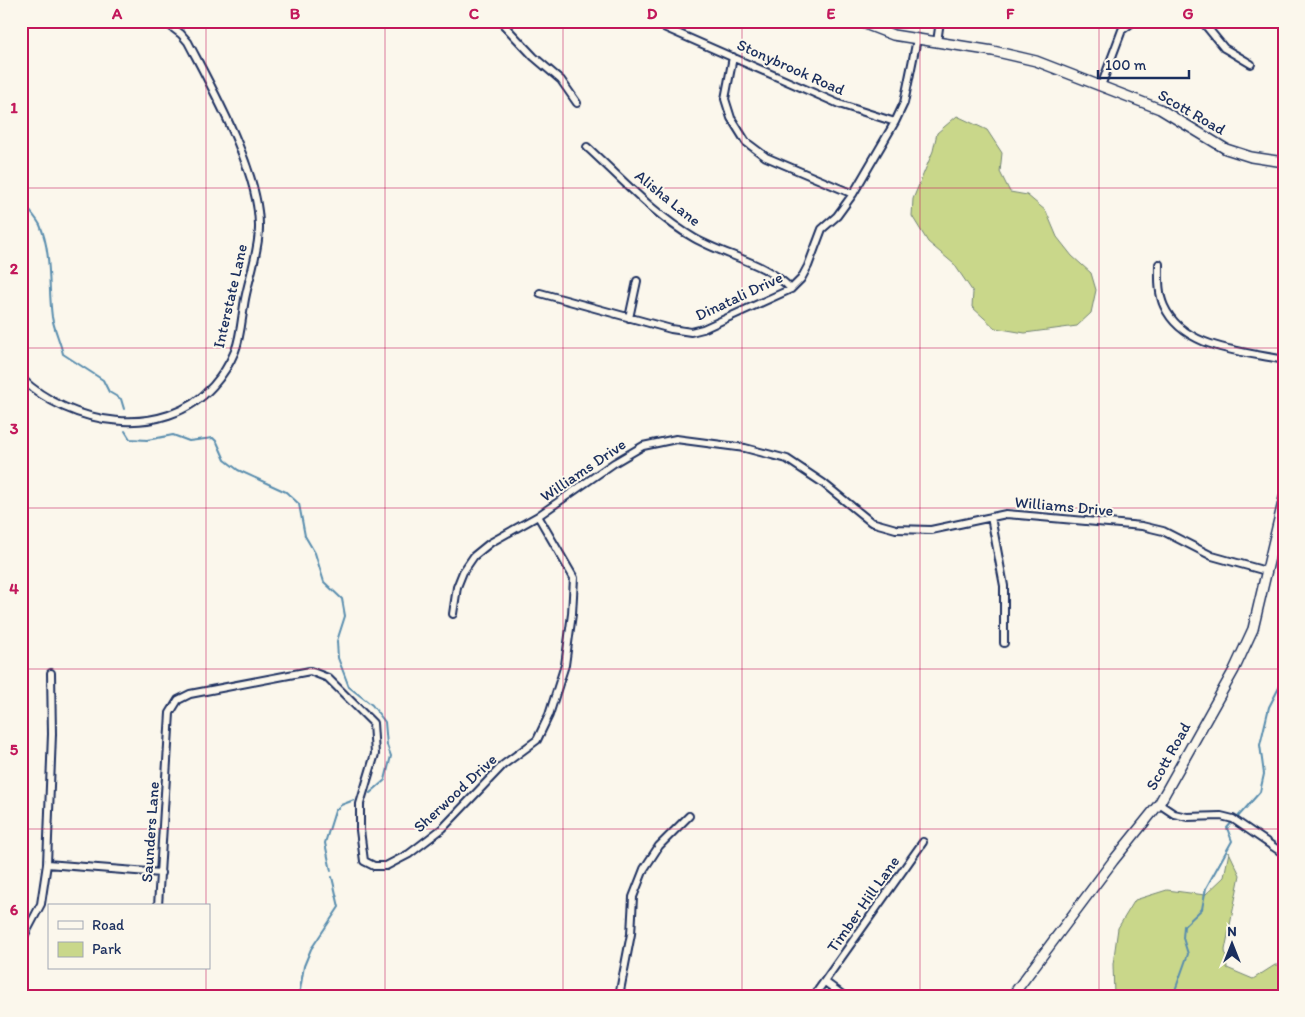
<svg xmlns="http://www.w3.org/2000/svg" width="1305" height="1017" viewBox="0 0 1305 1017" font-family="Itim,sans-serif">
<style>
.green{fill:#c9d78a;stroke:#728374}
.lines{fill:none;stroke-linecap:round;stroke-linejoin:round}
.stream{stroke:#598dae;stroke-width:2}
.street-casing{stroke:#1b2f5e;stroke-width:10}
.secondary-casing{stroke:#1b2f5e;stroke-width:12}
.street{stroke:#fbf7ec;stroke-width:6}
.secondary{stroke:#fbf7ec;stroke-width:9}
.grid{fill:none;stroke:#c2185b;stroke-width:1;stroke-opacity:0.55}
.labels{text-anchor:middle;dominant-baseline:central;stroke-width:4;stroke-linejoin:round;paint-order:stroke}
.street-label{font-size:16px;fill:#1b2f5e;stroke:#fbf7ec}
.neatline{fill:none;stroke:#c2185b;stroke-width:2}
.grid-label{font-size:16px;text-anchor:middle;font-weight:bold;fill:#c2185b}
</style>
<rect width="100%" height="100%" fill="#fbf7ec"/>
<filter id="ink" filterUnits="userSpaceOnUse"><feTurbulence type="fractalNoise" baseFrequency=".02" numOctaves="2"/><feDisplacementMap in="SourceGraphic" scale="10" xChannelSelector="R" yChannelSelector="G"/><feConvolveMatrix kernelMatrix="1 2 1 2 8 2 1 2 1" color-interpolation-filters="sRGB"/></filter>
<g filter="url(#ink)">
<!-- green -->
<path class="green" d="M 957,116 L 987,130 L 1002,153 L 1000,172 L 1010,192 L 1027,195 L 1046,211 L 1057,237 L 1072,256 L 1091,273 L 1096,290 L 1091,313 L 1077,326 L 1025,333 L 995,328 L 972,307 L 973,292 L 954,264 L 928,242 L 912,216 L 913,199 L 933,151 L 937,133 Z
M 1229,852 L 1240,875 L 1225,950 L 1227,968 L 1253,979 L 1275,965 L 1284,965 L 1284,996 L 1114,996 L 1113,964 L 1118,928 L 1135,900 L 1167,890 L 1205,895 L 1224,877 Z"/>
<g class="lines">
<!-- stream -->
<path class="stream" d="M 21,196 C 25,208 35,215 40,225 C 52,253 48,287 52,317 C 54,329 60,341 63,354 L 103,380 L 109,392 L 121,399 L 124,409
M 125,431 L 130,439 L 147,440 L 173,435 L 189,441 L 213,438 L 217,442 L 225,460 L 238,470 L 286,492 L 299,504 L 305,536 L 315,553 L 324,582 L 342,599 L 345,616 L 337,641 L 338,658 L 349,687 L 372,705 L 385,722 L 387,745 L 391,756 L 385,780 L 370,793
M 1236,819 L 1260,792 L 1264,774 L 1260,745 L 1269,707 L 1284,678
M 331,871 L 325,843 L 335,811 L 341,805 L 354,800
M 299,996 L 304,966 L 311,949 L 339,907 L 332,877
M 1173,996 L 1188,954 L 1183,938 L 1184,926 L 1202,909 L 1206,888 L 1232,841 L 1227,828 L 1232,822"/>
<!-- street casing -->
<g class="street-casing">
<path id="street" d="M 500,21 L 534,57 L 561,80 L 577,103
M 650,21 L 839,104 L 895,122
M 1202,21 L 1224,48 L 1251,64
M 937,42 L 940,21
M 733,57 L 725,99 L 731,118 L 746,142 L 766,157 L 853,194
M 1101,86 L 1122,30 L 1134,21
M 587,147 C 621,178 654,215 694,238 C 725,256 766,262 791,289
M 1159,264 C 1159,278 1158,293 1164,306 C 1183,349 1243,351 1284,360
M 540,293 L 671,329 L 691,332 L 703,329 L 791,289 L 801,279 L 808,266 L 822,229 L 837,216 L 853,194 L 895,122 L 904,103 L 917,39
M 629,318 L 637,281
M 21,378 C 69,425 163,442 213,386 C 221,377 230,363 235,351 C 241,336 242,315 245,299 C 249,278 259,250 259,228 C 260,173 214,92 188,42 L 181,34 L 164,21
M 991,517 L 1004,586 L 1004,643
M 453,614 L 457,587 L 463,572 L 474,556 L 490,543 L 538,516 L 614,463 L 643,446 L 676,439 L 745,448 L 787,459 L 823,483 L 871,522 L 896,529 L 931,530 L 1006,514 L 1142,526 L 1163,531 L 1212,556 L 1266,571
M 1159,804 L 1174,814 L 1187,817 L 1221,816 L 1233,819 L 1284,854
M 47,864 L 161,873
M 158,906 L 170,713 L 178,700 L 190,694 L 310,671 L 328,678 L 373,723 L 375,754 L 360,804 L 360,830 L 364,861 L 374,866 L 386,866 L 409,854 L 443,828 L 503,765 L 537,740 L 549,715 L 565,665 L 572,614 L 574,578 L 538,516
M 21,942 L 41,904 L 47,864 L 52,734 L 51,673
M 825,982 L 844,996
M 619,996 L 631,934 L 633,897 L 644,869 L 659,846 L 689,816
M 814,996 L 923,842"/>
</g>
<!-- secondary casing -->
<g class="secondary-casing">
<path id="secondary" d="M 857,21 L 893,35 L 993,51 L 1036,61 L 1160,109 L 1226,149 L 1251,157 L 1284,162
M 1012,996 L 1113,861 L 1159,804 L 1234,670 L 1253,629 L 1284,498"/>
</g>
<!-- street -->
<use href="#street" class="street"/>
<!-- secondary -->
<use href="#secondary" class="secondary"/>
</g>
</g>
<!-- grid -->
<path class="grid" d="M 206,21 L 206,906M 385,21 L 385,996M 563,21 L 563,996M 742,21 L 742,996M 920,21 L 920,996M 1099,21 L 1099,996M 21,188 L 1284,188M 21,348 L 1284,348M 21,508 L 1284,508M 21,669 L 1284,669M 21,829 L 1284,829M 206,968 L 206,996"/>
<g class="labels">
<!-- street labels -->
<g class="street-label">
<text transform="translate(791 67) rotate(24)">Stonybrook Road</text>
<text transform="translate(1192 112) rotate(30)">Scott Road</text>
<text transform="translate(668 198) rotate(39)">Alisha Lane</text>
<text transform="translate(230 296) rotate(-77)">Interstate Lane</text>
<text transform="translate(739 296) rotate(-25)">Dinatali Drive</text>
<text transform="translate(583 470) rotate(-34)">Williams Drive</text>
<text transform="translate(1064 506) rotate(5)">Williams Drive</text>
<text transform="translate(1168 756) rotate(-61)">Scott Road</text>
<text transform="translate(455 793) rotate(-43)">Sherwood Drive</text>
<text transform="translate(150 832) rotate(-86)">Saunders Lane</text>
<text transform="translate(863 904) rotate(-55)">Timber Hill Lane</text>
</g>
</g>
<!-- margin -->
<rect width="1305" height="1017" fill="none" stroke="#fbf7ec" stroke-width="55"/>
<!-- legend -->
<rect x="48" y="904" width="162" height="65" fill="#fbf7ec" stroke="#a1a7b3"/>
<rect x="58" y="921" width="25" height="8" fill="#fbf7ec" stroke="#a1a7b3"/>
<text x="92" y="930" font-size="15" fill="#1b2f5e">Road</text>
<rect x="58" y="942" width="25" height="15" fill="#c9d78a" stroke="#a1a7b3"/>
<text x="92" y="954" font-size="15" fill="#1b2f5e">Park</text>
<!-- north arrow -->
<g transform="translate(1232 944)" stroke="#fbf7ec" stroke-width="4" paint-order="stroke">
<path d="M0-4L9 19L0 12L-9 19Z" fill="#1b2f5e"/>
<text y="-8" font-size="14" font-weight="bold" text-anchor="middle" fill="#1b2f5e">N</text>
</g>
<!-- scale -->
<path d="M1098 70v8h91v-8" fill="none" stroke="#1b2f5e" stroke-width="2.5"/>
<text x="1105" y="70" font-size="15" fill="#1b2f5e" stroke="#fbf7ec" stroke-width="4" paint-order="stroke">100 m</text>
<rect x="28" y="28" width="1250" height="962" class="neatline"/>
<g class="grid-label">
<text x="117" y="19">A</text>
<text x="295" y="19">B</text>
<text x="474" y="19">C</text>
<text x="652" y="19">D</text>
<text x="831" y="19">E</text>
<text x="1010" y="19">F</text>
<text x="1188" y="19">G</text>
<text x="14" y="113">1</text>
<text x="14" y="274">2</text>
<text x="14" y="434">3</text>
<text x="14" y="594">4</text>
<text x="14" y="755">5</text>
<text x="14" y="915">6</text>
</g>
</svg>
